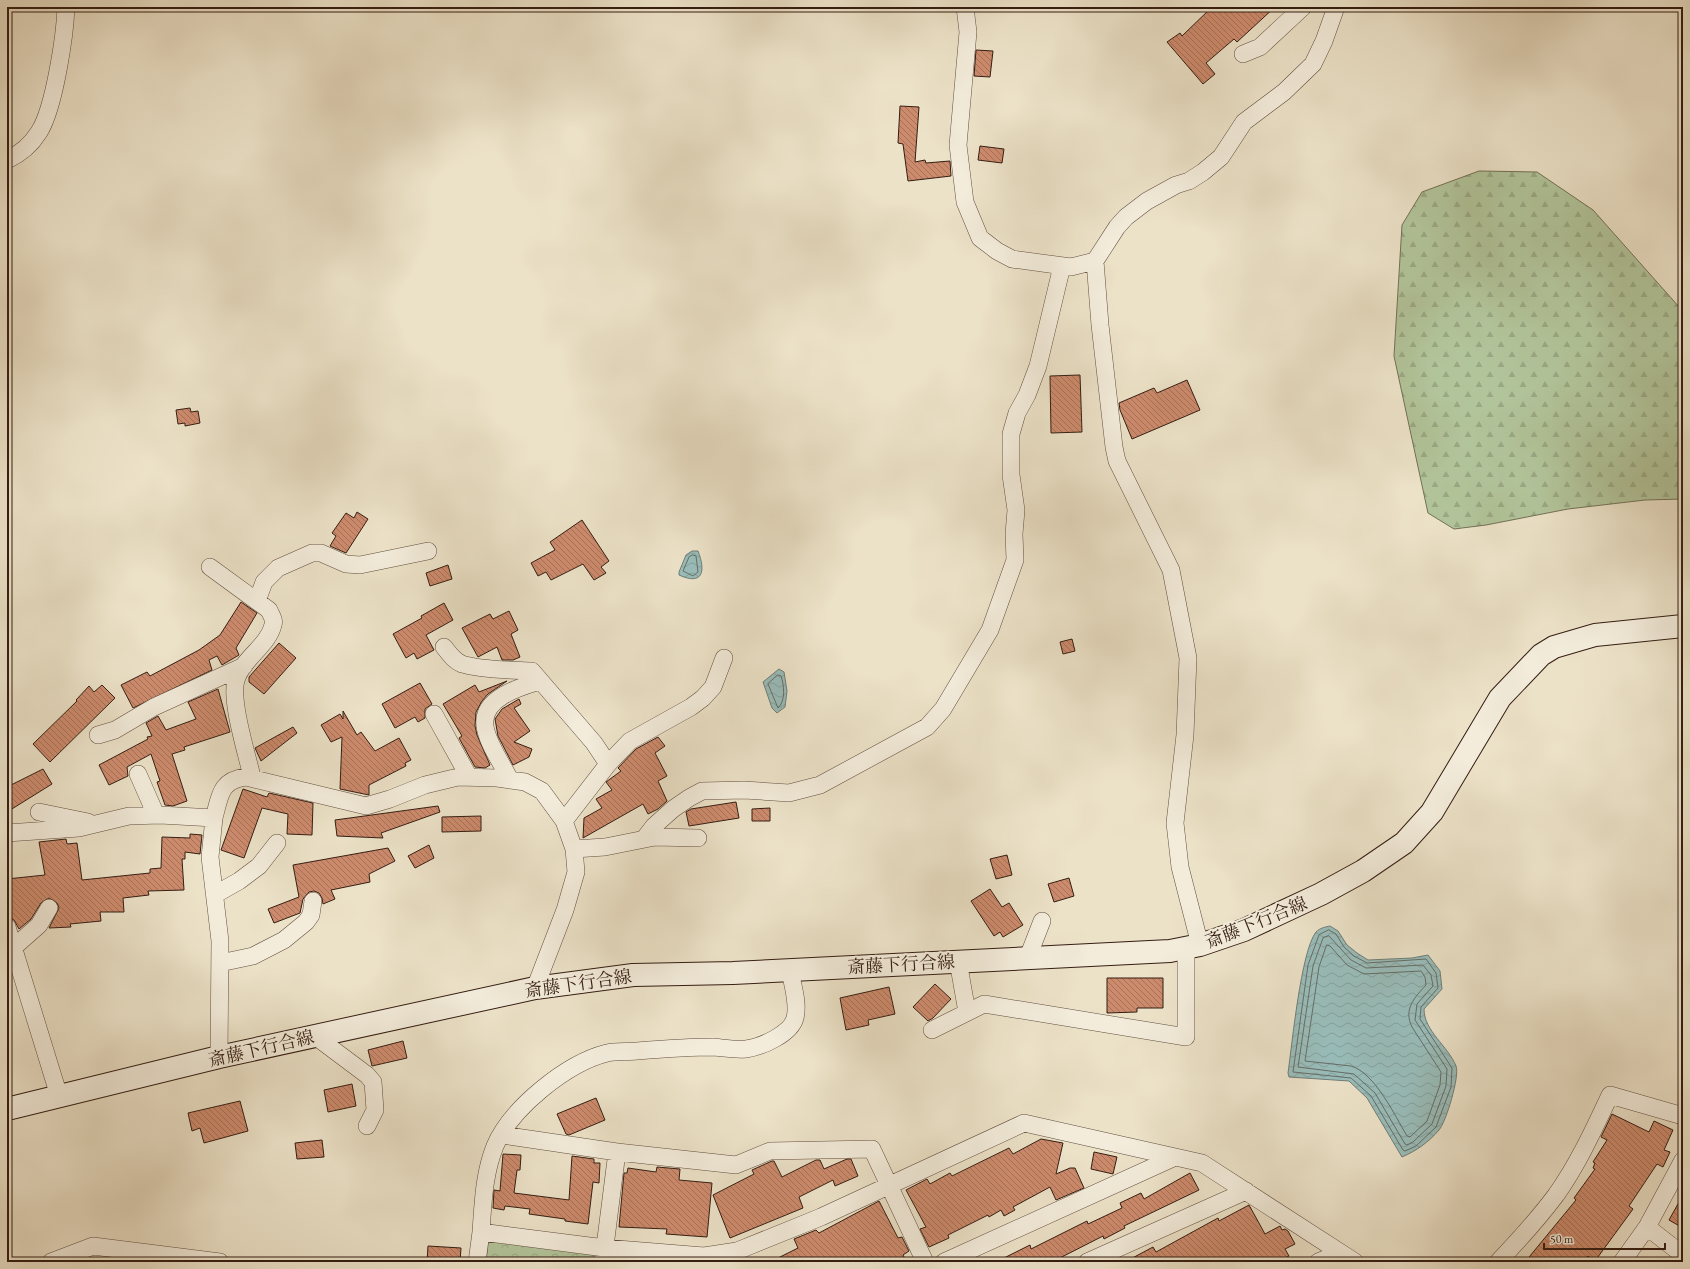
<svg xmlns="http://www.w3.org/2000/svg" width="1690" height="1269" viewBox="0 0 1690 1269" font-family="'EB Garamond','Noto Serif JP',serif">
<style>
.forest{fill:url(#forest-firs);stroke:#737056}
.park{fill:url(#park-crowns);stroke:#737056}
.water{fill:url(#water-waves);stroke:#717d77}
.lines{fill:none;stroke-linecap:round;stroke-linejoin:round}
.shore{stroke:#666d66;stroke-width:1}
.building{fill:url(#building-back-hatch);stroke:#341d12}
.minor-casing{stroke:#624e40;stroke-width:18}
.secondary-casing{stroke:#341d12;stroke-width:24}
.minor{stroke:#f3ecdb;stroke-width:17}
.secondary{stroke:#f3ecdb;stroke-width:22}
.labels{text-anchor:middle;dominant-baseline:central;stroke-width:4;stroke-linejoin:round;paint-order:stroke}
.street-label{font-size:18px;fill:#341d12;stroke:#f3ecdb}
</style>
<defs>
<pattern id="forest-firs" width="22" height="20" patternUnits="userSpaceOnUse"><rect width="22" height="20" fill="#b2c49a"/><path d="M5 1l3.5 6h-7zM16 11l3.5 6h-7z" fill="#9aa884"/></pattern>
<pattern id="park-crowns" width="20" height="18" patternUnits="userSpaceOnUse"><rect width="20" height="18" fill="#b2c49a"/><path d="M2 6a3 3 0 1 1 6 0M12 15a3 3 0 1 1 6 0" fill="none" stroke="#9aa884"/></pattern>
<pattern id="water-waves" width="16" height="10" patternUnits="userSpaceOnUse"><rect width="16" height="10" fill="#99bdba"/><path d="M0 5q4-4 8 0t8 0" fill="none" stroke="#84a29f"/></pattern>
<pattern id="building-back-hatch" width="6" height="6" patternUnits="userSpaceOnUse"><rect width="6" height="6" fill="#cd8b6d"/><path d="M-1 5l2 2M0 0l6 6M5-1l2 2" fill="none" stroke="#a77158"/></pattern>
</defs>
<rect width="100%" height="100%" fill="#ece2c8"/>
<filter id="stains"><feTurbulence type="fractalNoise" baseFrequency=".005" numOctaves="4"/><feColorMatrix values="0 0 0 0 .2 0 0 0 0 .09 0 0 0 0 .02 0 0 0 .5 -.17"/></filter>
<radialGradient id="worn" r=".72"><stop offset=".6" stop-color="#630" stop-opacity="0"/><stop offset="1" stop-color="#630" stop-opacity=".3"/></radialGradient>
<!-- forest -->
<path class="forest" d="M 1479,171 L 1537,172 L 1593,210 L 1680,308 L 1683,312 L 1683,499 L 1645,500 L 1568,509 L 1486,525 L 1454,529 L 1428,513 L 1394,356 L 1402,225 L 1422,192 Z"/>
<!-- park -->
<path class="park" d="M 488,1241 L 598,1253 L 596,1262 L 486,1262 Z"/>
<!-- water -->
<path class="water" d="M 692,551 L 698,551 C 706,571 703,586 679,575 L 679,572 L 686,555 Z
M 779,669 L 784,672 L 787,691 L 785,707 L 777,713 L 772,708 L 763,682 Z
M 1330,926 L 1338,931 L 1347,945 L 1357,953 L 1368,960 L 1412,958 L 1428,955 L 1440,971 L 1442,989 L 1424,1009 C 1424,1031 1448,1046 1456,1066 C 1460,1076 1446,1122 1439,1130 C 1429,1142 1416,1151 1402,1157 L 1367,1098 L 1349,1081 L 1289,1077 L 1288,1073 C 1292,1045 1301,951 1316,932 C 1320,928 1325,927 1330,926 Z"/>
<g class="lines">
<!-- shore -->
<path class="shore" d="M 693,555 L 696,556 L 698,572 L 693,576 L 683,571 L 689,557 Z
M 778,675 L 781,676 C 784,684 786,701 778,708 L 768,684 Z
M 1329,930 L 1336,934 L 1344,947 L 1354,956 L 1367,963 L 1426,959 L 1436,973 L 1438,988 L 1421,1007 L 1420,1019 L 1452,1068 L 1451,1087 L 1436,1127 L 1416,1146 L 1405,1151 L 1403,1150 L 1371,1096 L 1351,1078 L 1293,1072 L 1308,965 L 1319,935 Z
M 1329,936 L 1351,960 L 1366,968 L 1423,965 L 1431,975 L 1433,986 L 1417,1004 L 1415,1020 L 1447,1069 L 1446,1086 L 1432,1124 L 1413,1142 L 1407,1145 L 1405,1144 L 1375,1093 L 1354,1074 L 1298,1067 L 1313,966 L 1323,938 Z
M 1327,945 L 1330,946 L 1347,965 L 1364,974 L 1421,971 L 1425,977 L 1426,985 C 1415,997 1403,1009 1412,1027 L 1441,1072 L 1440,1085 L 1427,1121 L 1410,1137 L 1407,1136 C 1395,1116 1375,1073 1351,1066 L 1305,1061 L 1319,967 Z"/>
</g>
<!-- building -->
<path class="building" d="M 1212,7 L 1275,7 L 1237,42 L 1234,39 L 1206,63 L 1215,74 L 1203,84 L 1167,42 L 1180,33 L 1182,36 Z
M 976,50 L 993,51 L 990,77 L 974,76 Z
M 900,106 L 919,107 L 915,162 L 925,160 L 926,163 L 950,161 L 951,176 L 908,181 L 903,144 L 898,143 Z
M 980,146 L 1004,149 L 1002,163 L 978,160 Z
M 1080,375 L 1082,432 L 1051,433 L 1050,376 Z
M 1187,380 L 1200,410 L 1132,439 L 1120,410 L 1119,403 L 1154,388 L 1157,393 Z
M 190,408 L 191,412 L 198,411 L 200,423 L 185,426 L 185,423 L 178,424 L 176,410 Z
M 357,512 L 368,519 L 346,553 L 330,546 L 336,536 L 332,533 L 346,513 L 354,518 Z
M 582,520 L 609,561 L 601,567 L 606,573 L 594,580 L 583,564 L 551,580 L 546,572 L 538,576 L 531,563 L 555,550 L 550,542 Z
M 448,565 L 452,579 L 430,586 L 426,573 Z
M 241,602 L 257,613 L 236,648 L 239,655 L 222,665 L 217,656 L 209,660 L 212,670 L 133,708 L 121,685 L 147,672 L 150,676 L 199,650 L 220,635 Z
M 444,603 L 453,620 L 426,635 L 434,650 L 417,659 L 414,653 L 406,658 L 393,634 L 422,618 L 421,616 Z
M 509,611 L 518,630 L 511,634 L 520,657 L 513,660 L 502,660 L 497,647 L 478,657 L 462,628 L 490,614 L 493,619 Z
M 1072,639 L 1075,651 L 1063,654 L 1060,642 Z
M 279,643 L 296,658 L 264,694 L 249,682 L 249,677 Z
M 507,681 L 488,694 L 482,701 L 476,712 L 475,726 L 477,735 L 490,765 L 485,768 L 475,767 L 459,738 L 462,736 L 443,704 L 475,685 L 479,692 Z
M 420,683 L 432,704 L 425,709 L 425,718 L 418,722 L 415,717 L 395,728 L 382,704 Z
M 102,685 L 115,698 L 50,762 L 33,744 L 77,701 L 76,700 L 89,686 L 94,692 Z
M 218,689 L 230,732 L 184,747 L 185,750 L 172,754 L 187,801 L 173,806 L 165,805 L 157,782 L 160,781 L 151,754 L 127,767 L 128,776 L 109,785 L 99,765 L 148,739 L 147,737 L 152,736 L 146,723 L 158,716 L 166,730 L 196,719 L 188,702 Z
M 519,699 L 521,704 L 514,708 L 530,731 L 514,742 L 532,749 L 529,757 L 513,765 L 498,736 L 495,719 L 502,709 Z
M 343,711 L 357,735 L 361,732 L 375,751 L 399,738 L 411,760 L 405,763 L 406,766 L 369,785 L 369,795 L 340,789 L 342,737 L 331,742 L 321,725 L 340,714 L 343,719 Z
M 293,727 L 297,733 L 261,761 L 255,748 Z
M 658,737 L 665,746 L 655,753 L 667,776 L 658,781 L 667,801 L 658,809 L 648,814 L 643,804 L 583,838 L 584,818 L 602,808 L 596,799 L 612,790 L 606,782 L 621,771 L 618,768 L 636,749 Z
M 43,769 L 52,784 L 7,812 L 7,787 Z
M 243,789 L 267,797 L 269,793 L 313,803 L 312,835 L 287,834 L 288,814 L 262,808 L 244,858 L 221,850 Z
M 736,802 L 739,818 L 689,826 L 686,812 L 691,809 Z
M 438,806 L 440,812 L 381,833 L 383,838 L 337,836 L 335,820 Z
M 770,808 L 770,821 L 752,821 L 752,809 Z
M 481,816 L 481,831 L 442,832 L 442,817 Z
M 190,834 L 202,835 L 200,854 L 185,852 L 185,859 L 182,859 L 184,890 L 148,891 L 149,895 L 123,898 L 124,912 L 100,912 L 101,921 L 70,924 L 71,927 L 49,928 L 59,908 L 57,903 L 49,898 L 41,903 L 31,919 L 19,929 L 14,920 L 8,917 L 7,879 L 45,875 L 39,842 L 66,839 L 67,844 L 77,843 L 82,880 L 150,873 L 150,869 L 161,868 L 162,837 L 190,838 Z
M 429,845 L 434,858 L 415,868 L 408,856 Z
M 388,848 L 395,861 L 369,874 L 370,882 L 331,890 L 335,899 L 323,904 L 322,898 L 319,893 L 314,891 L 309,892 L 303,899 L 300,913 L 274,923 L 268,909 L 299,897 L 293,865 Z
M 1007,855 L 1012,875 L 996,879 L 990,859 Z
M 1069,878 L 1074,896 L 1054,902 L 1048,884 Z
M 990,889 L 1002,907 L 1009,903 L 1023,925 L 1003,937 L 1000,932 L 994,936 L 971,901 Z
M 1107,978 L 1163,978 L 1163,1008 L 1137,1008 L 1137,1012 L 1107,1013 Z
M 935,984 L 951,999 L 933,1018 L 928,1021 L 913,1007 Z
M 889,987 L 895,1014 L 868,1020 L 869,1025 L 846,1030 L 840,998 Z
M 403,1041 L 407,1058 L 372,1066 L 368,1050 Z
M 352,1084 L 356,1106 L 328,1112 L 324,1090 Z
M 596,1098 L 605,1120 L 569,1135 L 566,1134 L 557,1114 Z
M 240,1101 L 248,1131 L 204,1143 L 200,1128 L 192,1131 L 188,1113 Z
M 1612,1114 L 1649,1132 L 1654,1121 L 1673,1130 L 1664,1150 L 1670,1152 L 1663,1167 L 1657,1164 L 1629,1206 L 1633,1209 L 1595,1261 L 1588,1256 L 1583,1262 L 1525,1262 L 1576,1200 L 1574,1198 L 1595,1169 L 1593,1168 L 1595,1163 L 1593,1162 L 1607,1140 L 1601,1137 Z
M 1041,1139 L 1063,1143 L 1056,1174 L 1070,1168 L 1075,1168 L 1084,1188 L 1056,1200 L 1050,1187 L 1013,1207 L 1015,1210 L 1004,1216 L 1001,1210 L 989,1217 L 988,1215 L 948,1235 L 949,1238 L 929,1247 L 920,1229 L 926,1227 L 906,1190 L 927,1179 L 930,1184 L 950,1173 L 952,1176 L 1009,1148 L 1013,1154 Z
M 322,1140 L 324,1157 L 297,1159 L 295,1143 Z
M 1094,1152 L 1117,1157 L 1113,1174 L 1091,1169 Z
M 503,1154 L 521,1155 L 520,1170 L 517,1170 L 514,1193 L 569,1200 L 572,1156 L 594,1159 L 594,1163 L 600,1163 L 599,1183 L 593,1182 L 588,1224 L 565,1221 L 565,1219 L 529,1214 L 530,1209 L 505,1206 L 504,1210 L 493,1208 L 494,1190 L 500,1191 Z
M 847,1159 L 851,1159 L 858,1176 L 835,1186 L 833,1180 L 799,1197 L 803,1208 L 730,1238 L 713,1195 L 754,1174 L 752,1170 L 772,1161 L 774,1161 L 782,1177 L 816,1160 L 820,1160 L 824,1169 Z
M 657,1167 L 680,1169 L 679,1180 L 712,1183 L 707,1237 L 666,1234 L 667,1229 L 619,1227 L 624,1173 L 627,1173 L 628,1168 L 656,1172 Z
M 1190,1173 L 1199,1190 L 1124,1226 L 1125,1228 L 1104,1239 L 1103,1236 L 1052,1262 L 996,1262 L 1030,1245 L 1031,1249 L 1087,1221 L 1088,1224 L 1122,1208 L 1120,1203 L 1141,1193 L 1144,1199 Z
M 1683,1195 L 1683,1228 L 1669,1220 Z
M 879,1201 L 898,1238 L 902,1237 L 909,1251 L 903,1255 L 907,1262 L 770,1262 L 798,1248 L 794,1239 L 816,1230 L 819,1233 Z
M 1249,1205 L 1265,1234 L 1280,1226 L 1282,1230 L 1285,1229 L 1288,1231 L 1295,1244 L 1285,1249 L 1289,1256 L 1277,1262 L 1125,1262 L 1153,1247 L 1156,1252 L 1218,1218 L 1219,1221 Z
M 428,1246 L 461,1248 L 460,1262 L 427,1262 Z"/>
<g class="lines">
<!-- minor casing -->
<g class="minor-casing">
<path id="minor" d="M 965,7 L 968,32 L 958,145 L 965,202 L 980,238 L 997,251 L 1012,259 L 1071,267 L 1095,261
M 1243,54 L 1260,47 L 1303,7
M 7,160 C 20,154 31,145 39,132 C 54,109 65,36 66,7
M 210,567 L 269,610 C 271,615 275,620 273,625 C 268,646 242,659 236,680 C 230,701 247,754 252,777
M 257,601 L 264,582 L 278,568 L 312,553 L 321,553 L 346,564 L 360,565 L 428,551
M 444,647 C 449,653 454,661 462,664 C 481,670 512,670 532,671 L 594,743 L 608,764 L 564,821
M 434,714 L 469,777
M 98,735 L 115,730 L 154,707 L 244,666
M 608,764 L 630,741 L 691,707 L 703,698 L 713,687 L 724,658
M 138,774 L 156,815
M 510,780 C 503,765 487,743 485,726 C 481,698 520,687 540,681
M 39,812 L 88,822
M 214,818 C 220,796 220,780 246,777 L 366,806 L 390,799 L 425,785 L 458,777 L 497,778 L 525,782 L 542,791 L 564,821 L 574,849 L 576,872 L 565,910 L 535,988
M 7,833 L 79,828 L 129,816 L 160,815 L 214,818 L 210,857 L 220,941 L 219,1057
M 644,839 L 654,826 L 673,809 L 689,798 L 702,791 L 744,790 L 789,793 L 820,785 L 927,727 L 943,709 L 990,630 L 1015,560 L 1014,534 L 1016,510 L 1011,475 L 1011,434 L 1017,413 L 1027,395 L 1038,366 L 1062,266
M 574,849 L 605,847 L 655,837 L 698,838
M 216,894 L 239,881 L 259,866 L 277,843
M 7,927 L 59,1096
M 1200,945 L 1180,867 L 1175,823 L 1185,735 L 1188,658 L 1171,570 L 1117,461 L 1114,447 L 1100,325 L 1095,261 L 1117,227 L 1126,217 L 1147,201 L 1176,185 L 1189,181 L 1203,172 L 1221,157 L 1244,122 L 1284,92 L 1313,64 L 1324,41 L 1336,7
M 13,948 L 39,925 L 49,908
M 1028,957 L 1042,921
M 958,961 L 967,1012
M 220,963 L 253,956 L 284,940 L 306,922 L 311,915 L 313,901
M 932,1030 L 984,1004 L 1186,1037 L 1186,948
M 315,1036 L 367,1075 L 373,1082 L 375,1110 L 367,1126
M 502,1135 L 617,1152
M 1647,1227 L 1683,1255
M 481,1232 C 483,1203 484,1173 495,1146 C 511,1108 567,1063 607,1053 C 616,1051 627,1052 637,1051 C 662,1049 688,1047 713,1047 C 724,1048 735,1050 746,1049 C 761,1047 791,1034 795,1018 C 799,1003 792,984 790,970
M 51,1262 L 93,1246 L 220,1262
M 477,1262 L 481,1232 L 605,1248 L 704,1256 L 737,1251 L 821,1217 L 1024,1123 L 1202,1163 L 1355,1262
M 603,1262 L 617,1152 L 736,1165 L 770,1151 L 872,1149 L 925,1262
M 944,1262 L 1173,1158
M 1087,1262 L 1246,1191
M 1318,1262 L 1339,1253
M 1498,1262 C 1518,1241 1538,1219 1556,1195 C 1578,1164 1594,1129 1610,1095 L 1683,1116
M 1622,1262 L 1647,1227 L 1683,1160"/>
</g>
<!-- secondary casing -->
<g class="secondary-casing">
<path id="secondary" d="M 7,1109 L 219,1057 L 535,988 L 633,975 L 733,973 L 1170,951 L 1200,945 L 1244,930 L 1321,894 L 1363,871 L 1404,843 L 1432,812 L 1500,698 L 1541,655 L 1554,647 L 1595,635 L 1683,626"/>
</g>
<!-- minor -->
<use href="#minor" class="minor"/>
<!-- secondary -->
<use href="#secondary" class="secondary"/>
</g>
<g class="labels">
<!-- street labels -->
<g class="street-label">
<text transform="translate(1256 922) rotate(-22)">斎藤下行合線</text>
<text transform="translate(901 964) rotate(-3)">斎藤下行合線</text>
<text transform="translate(578 983) rotate(-8)">斎藤下行合線</text>
<text transform="translate(261 1048) rotate(-13)">斎藤下行合線</text>
</g>
</g>
<!-- margin -->
<rect width="1690" height="1269" fill="none" stroke="#ece2c8" stroke-width="24"/>
<rect x="8" y="8" width="1674" height="1253" fill="none" stroke="#341d12" stroke-width="2"/>
<rect x="12" y="12" width="1666" height="1245" fill="none" stroke="#341d12"/>
<!-- scale -->
<path d="M1544 1243v6h121v-6" fill="none" stroke="#341d12" stroke-width="2"/>
<text x="1550" y="1243" font-size="12" fill="#341d12" stroke="#f3ecdb" stroke-width="3" paint-order="stroke">50 m</text>
<rect width="100%" height="100%" filter="url(#stains)"/>
<rect width="100%" height="100%" fill="url(#worn)"/>
</svg>
